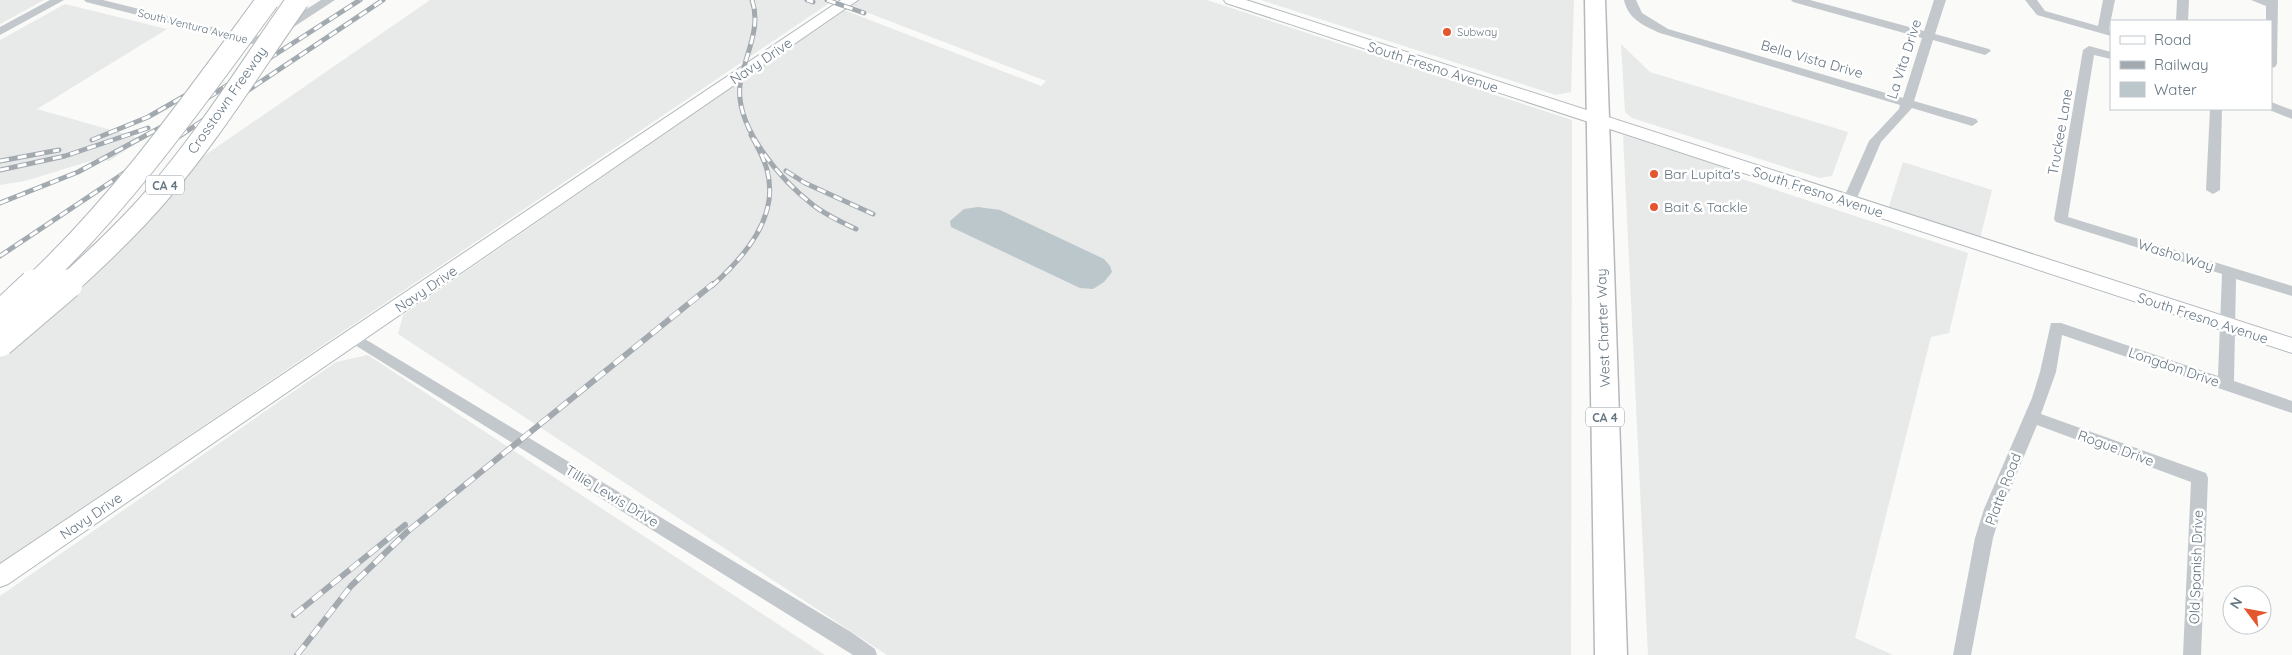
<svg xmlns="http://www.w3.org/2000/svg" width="2292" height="655" viewBox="0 0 2292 655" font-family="Quicksand,sans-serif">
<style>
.built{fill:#e8e9e9}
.water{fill:#bbc7cb}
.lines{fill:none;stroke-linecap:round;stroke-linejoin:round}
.secondary-casing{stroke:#b3babf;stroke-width:2}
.highway-casing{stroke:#b4b9bd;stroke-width:3}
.street{fill:#c3c8cc;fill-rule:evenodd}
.secondary{fill:#fff;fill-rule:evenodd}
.highway{fill:#fff;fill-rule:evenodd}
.rail-far1-casing{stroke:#a2aab0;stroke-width:5}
.rail-casing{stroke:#a2aab0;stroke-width:6}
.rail-far1{stroke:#fff;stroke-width:3;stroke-dasharray:9;stroke-linecap:butt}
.rail{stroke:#fff;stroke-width:4.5;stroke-dasharray:12;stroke-linecap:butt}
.highway-bridge-far1-casing{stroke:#b4b9bd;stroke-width:24;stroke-linecap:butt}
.highway-bridge-casing{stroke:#b4b9bd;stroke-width:31;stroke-linecap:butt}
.highway-bridge-far1{stroke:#fff;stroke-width:22}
.highway-bridge{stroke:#fff;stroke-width:29}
.poi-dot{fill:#e4572e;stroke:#fff;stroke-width:2}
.labels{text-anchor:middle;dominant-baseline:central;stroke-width:5;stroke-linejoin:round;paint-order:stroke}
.far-street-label{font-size:11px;fill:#657683;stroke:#fff}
.far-poi-label{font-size:11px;fill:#657683;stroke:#fff;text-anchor:start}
.shield{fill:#fff;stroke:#939fa8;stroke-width:1}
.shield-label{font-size:12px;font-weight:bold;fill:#657683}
.street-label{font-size:14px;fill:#657683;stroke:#fff}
.poi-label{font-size:14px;fill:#657683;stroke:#fff;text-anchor:start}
</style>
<rect width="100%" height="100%" fill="#fafaf8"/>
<!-- built -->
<path class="built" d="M 0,0 L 44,0 L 0,24 Z
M 430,0 L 834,0 L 0,563 L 0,308 L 166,193 L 156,189 Z
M 859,0 L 1207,0 L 1572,120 L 1571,655 L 887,655 L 398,334 L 403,315 L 844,10 L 1041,86 L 1046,81 L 850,6 Z
M 1261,0 L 1574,0 L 1571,92 L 1556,95 Z
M 65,4 L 167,29 L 37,109 L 143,139 L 109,161 L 100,158 L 25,181 L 0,185 L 0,40 Z
M 1621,44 L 1650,72 L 1848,132 L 1832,176 L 1819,178 L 1632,118 L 1625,112 Z
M 1623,135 L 1726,168 L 1724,173 L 1968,253 L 1949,333 L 1931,337 L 1855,638 L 1893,655 L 1648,655 Z
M 1903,162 L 1992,190 L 1980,239 L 1888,209 Z
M 368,355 L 825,655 L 0,655 L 0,596 L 336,362 Z"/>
<!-- water -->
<path class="water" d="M 978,207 L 1000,210 L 1104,259 L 1110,266 L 1112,272 L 1104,282 L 1093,289 L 1080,288 L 951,227 L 950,221 L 964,209 Z"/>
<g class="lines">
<!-- secondary casing -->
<g class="secondary-casing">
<path id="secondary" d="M 841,0 L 858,0 L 8,584 L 0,587 L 0,564 Z
M 1224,0 L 1246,0 L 2292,338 L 2292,353 L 1226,3 Z"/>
</g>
<!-- highway casing -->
<g class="highway-casing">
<path id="highway" d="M 1585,0 L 1605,0 L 1627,655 L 1595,655 Z"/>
</g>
<!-- street -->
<path class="street" d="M 50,0 L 64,0 L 0,35 L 0,27 Z
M 84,0 L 103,0 L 252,37 L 267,34 L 321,0 L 335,0 L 275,39 L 252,44 L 86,2 Z
M 1624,0 L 1636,0 L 1642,13 L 1668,29 L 1903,98 L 1922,38 L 1793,2 L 1791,0 L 1810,0 L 1924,31 L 1934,0 L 1946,0 L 1935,34 L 1989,49 L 1991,51 L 1985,55 L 1933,40 L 1914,101 L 1976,119 L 1978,122 L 1972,126 L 1912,108 L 1881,142 L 1854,205 L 1844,205 L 1842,202 L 1869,141 L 1899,109 L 1900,105 L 1660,33 C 1644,26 1628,19 1624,0 Z
M 2025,0 L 2037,0 L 2045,11 L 2098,26 L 2103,0 L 2115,0 L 2109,29 L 2111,36 L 2037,15 Z
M 2177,0 L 2189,0 L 2188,21 L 2176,21 Z
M 2251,0 L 2278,0 L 2277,64 L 2275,67 L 2271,68 L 2271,21 L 2266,21 L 2266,6 Z
M 2089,46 L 2111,52 L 2111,59 L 2094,55 L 2068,217 L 2292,286 L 2292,296 L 2236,279 L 2234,381 L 2292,401 L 2292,413 L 2062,335 L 2056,372 L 2041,414 L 2206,473 L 2208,478 L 2201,655 L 2183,655 L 2191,482 L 2037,425 L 2002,509 L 1993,538 L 1971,655 L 1953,655 L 1975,538 L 1984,509 L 2032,398 L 2040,372 L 2051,323 L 2061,323 L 2218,376 L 2222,274 L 2056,222 L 2054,219 L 2083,50 Z
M 2271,102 L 2292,110 L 2292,119 L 2267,109 L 2271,109 Z
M 2210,109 L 2222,109 L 2220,190 L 2213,194 L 2206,190 Z
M 355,333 L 851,632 L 875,649 L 877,655 L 853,655 L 350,342 L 347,338 L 350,334 Z"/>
<!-- secondary -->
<use href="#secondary" class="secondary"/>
<!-- highway -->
<use href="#highway" class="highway"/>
<!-- rail-far1 casing -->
<g class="rail-far1-casing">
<path id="rail-far1" d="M 752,0 C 762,29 744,56 740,85 C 735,128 781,180 813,205 C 826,215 841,222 856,229
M 807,0 L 813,2
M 827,0 L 864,13
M 92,140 L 148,117 L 188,94
M 0,161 L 59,150
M 0,170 L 65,156 L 148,128
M 786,171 L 805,183 L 873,214
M 0,203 L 78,172 L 167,124 L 360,0
M 0,256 L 383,0
M 712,286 C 744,257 780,217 767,170 C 764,158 757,146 751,135"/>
</g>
<!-- rail casing -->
<g class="rail-casing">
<path id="rail" d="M 294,615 L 405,525
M 297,655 L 351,586 L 408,531 L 713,284"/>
</g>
<!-- rail-far1 -->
<use href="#rail-far1" class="rail-far1"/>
<!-- rail -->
<use href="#rail" class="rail"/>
<!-- highway-bridge-far1 casing -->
<g class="highway-bridge-far1-casing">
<path id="highway-bridge-far1" d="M 33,286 C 123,202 195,99 268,0
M 66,286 C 98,257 130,227 158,194 C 210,134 252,65 298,0"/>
</g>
<!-- highway-bridge casing -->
<g class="highway-bridge-casing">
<path id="highway-bridge" d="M 0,316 L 34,284
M 0,342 L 68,284"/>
</g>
<!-- highway-bridge-far1 -->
<use href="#highway-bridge-far1" class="highway-bridge-far1"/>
<!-- highway-bridge -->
<use href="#highway-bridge" class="highway-bridge"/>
</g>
<!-- markers -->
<g class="poi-dot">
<circle cx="1447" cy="32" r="5"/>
<circle cx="1654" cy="174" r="5"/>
<circle cx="1654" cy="207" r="5"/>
</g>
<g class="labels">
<!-- far-street labels -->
<g class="far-street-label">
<text transform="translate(193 26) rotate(14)">South Ventura Avenue</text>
</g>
<!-- far-poi labels -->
<g class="far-poi-label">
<text x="1457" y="32">Subway</text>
</g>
<!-- shield labels -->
<g class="shield">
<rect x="146" y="175.5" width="38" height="19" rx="4"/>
<rect x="1586" y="407.5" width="38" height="19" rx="4"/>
</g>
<g class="shield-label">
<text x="165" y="185">CA 4</text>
<text x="1605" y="417">CA 4</text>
</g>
<!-- street labels -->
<g class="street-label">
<text transform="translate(1812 59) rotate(16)">Bella Vista Drive</text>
<text transform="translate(1904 59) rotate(-72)">La Vita Drive</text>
<text transform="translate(761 61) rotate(-34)">Navy Drive</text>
<text transform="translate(1433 67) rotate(18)">South Fresno Avenue</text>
<text transform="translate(227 100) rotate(-55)">Crosstown Freeway</text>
<text transform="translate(2060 132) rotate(-80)">Truckee Lane</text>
<text transform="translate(1818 192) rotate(18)">South Fresno Avenue</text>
<text transform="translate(2176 255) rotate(17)">Washo Way</text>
<text transform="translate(426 289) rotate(-34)">Navy Drive</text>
<text transform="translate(2203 318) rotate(18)">South Fresno Avenue</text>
<text transform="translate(1603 328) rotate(-92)">West Charter Way</text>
<text transform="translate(2174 367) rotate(19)">Longdon Drive</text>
<text transform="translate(2116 448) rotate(20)">Rogue Drive</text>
<text transform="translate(2003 489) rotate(-69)">Platte Road</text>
<text transform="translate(612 496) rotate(31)">Tillie Lewis Drive</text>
<text transform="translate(91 516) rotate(-34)">Navy Drive</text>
<text transform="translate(2196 567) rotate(-88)">Old Spanish Drive</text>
</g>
<!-- poi labels -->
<g class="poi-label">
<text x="1664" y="174">Bar Lupita's</text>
<text x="1664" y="207">Bait &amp; Tackle</text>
</g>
</g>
<!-- legend -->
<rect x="2110" y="20" width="162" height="90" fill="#ffffff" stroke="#c1c8cd"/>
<rect x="2120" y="36" width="25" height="8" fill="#ffffff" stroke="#c1c8cd"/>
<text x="2154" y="45" font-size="15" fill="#657683">Road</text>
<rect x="2120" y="61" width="25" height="8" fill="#a2aab0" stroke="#c1c8cd"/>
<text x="2154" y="70" font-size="15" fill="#657683">Railway</text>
<rect x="2120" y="82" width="25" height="15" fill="#bbc7cb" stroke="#c1c8cd"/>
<text x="2154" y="95" font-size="15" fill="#657683">Water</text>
<!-- north arrow -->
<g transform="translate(2247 610) rotate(302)"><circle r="24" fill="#ffffff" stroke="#c1c8cd"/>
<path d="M0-4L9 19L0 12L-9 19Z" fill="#e4572e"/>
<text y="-8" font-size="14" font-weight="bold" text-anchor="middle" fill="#657683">N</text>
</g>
</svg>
